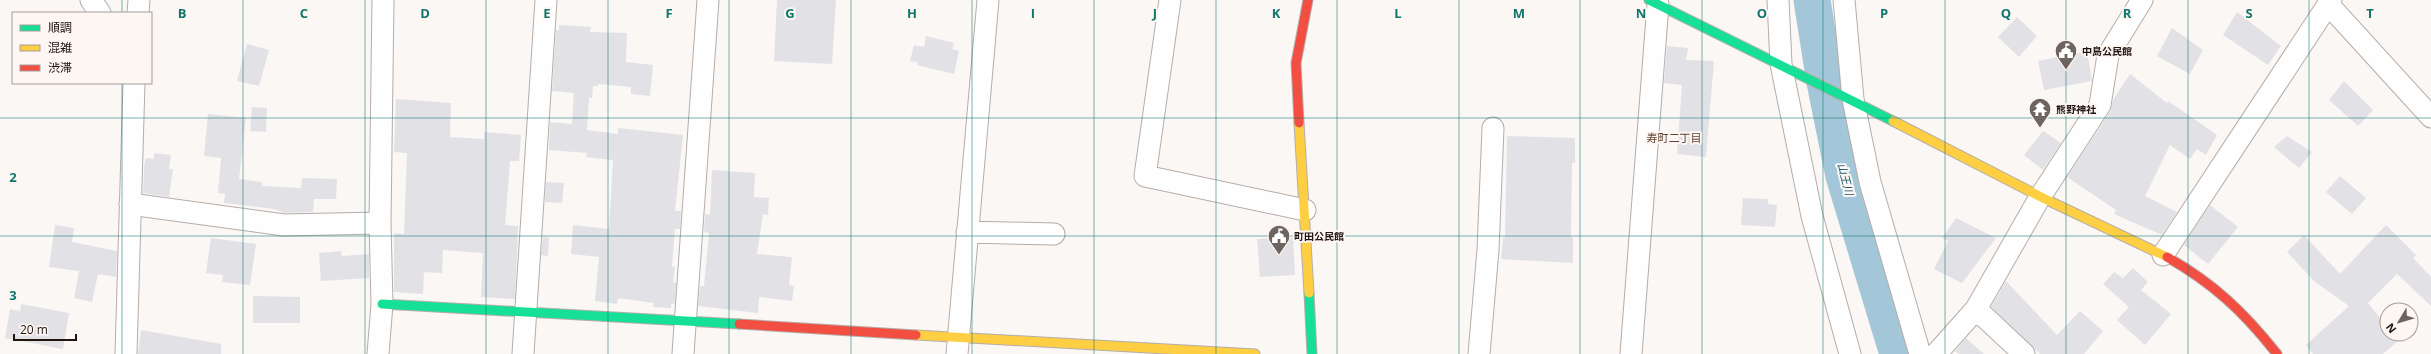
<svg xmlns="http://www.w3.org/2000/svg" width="2431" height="354" viewBox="0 0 2431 354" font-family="'Open Sans','Noto Sans JP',sans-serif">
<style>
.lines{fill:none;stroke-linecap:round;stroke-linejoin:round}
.river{stroke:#a3c7d8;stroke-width:37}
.building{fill:#e2e1e6}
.street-casing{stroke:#b5ada9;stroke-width:23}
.fast-casing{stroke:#b5ada9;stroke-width:11}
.slow-casing{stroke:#b5ada9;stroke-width:11}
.jam-casing{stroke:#b5ada9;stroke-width:11}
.street{stroke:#fefefe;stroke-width:21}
.fast{stroke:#16e098;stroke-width:9}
.slow{stroke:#ffcf43;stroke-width:9}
.jam{stroke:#f24e42;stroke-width:9}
.grid{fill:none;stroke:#0f766e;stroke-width:1;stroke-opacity:0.55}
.labels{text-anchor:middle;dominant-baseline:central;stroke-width:4;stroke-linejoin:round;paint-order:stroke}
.poi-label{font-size:10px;font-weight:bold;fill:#21150f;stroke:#fdf6f2;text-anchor:start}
.neighbourhood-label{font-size:11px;fill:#614435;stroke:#fdf6f2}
.water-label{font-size:11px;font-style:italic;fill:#0e546d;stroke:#fdf6f2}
.grid-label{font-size:13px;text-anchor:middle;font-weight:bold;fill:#0f766e;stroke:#fdf6f2;stroke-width:4;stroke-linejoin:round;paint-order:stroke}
</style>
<rect width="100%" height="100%" fill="#faf7f5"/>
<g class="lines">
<!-- river -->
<path class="river" d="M 1812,0 L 1825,82 L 1844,176 L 1898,354"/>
</g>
<!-- building -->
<path class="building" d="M 777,0 L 836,0 L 832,64 L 774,61 Z
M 2237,12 L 2281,46 L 2268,65 L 2223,35 Z
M 2017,17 L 2037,36 L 2019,57 L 1998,37 Z
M 559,25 L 591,27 L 590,32 L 627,33 L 626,62 L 653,65 L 650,96 L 631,94 L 631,87 L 598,84 L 598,86 L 593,86 L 592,98 L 589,98 L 587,130 L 618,134 L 618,128 L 683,135 L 675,211 L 681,211 L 680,229 L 675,229 L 672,266 L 675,267 L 673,283 L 676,283 L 675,304 L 671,303 L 671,308 L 653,307 L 654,303 L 618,298 L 617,304 L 595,301 L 599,257 L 571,254 L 573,225 L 609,229 L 613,160 L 586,157 L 587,153 L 549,150 L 550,122 L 572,124 L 574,93 L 552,91 L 556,30 L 559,30 Z
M 2172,28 L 2203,50 L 2190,74 L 2157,56 Z
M 926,36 L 954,43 L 952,49 L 959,51 L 954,74 L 917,65 L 918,62 L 910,61 L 914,45 L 924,47 Z
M 247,44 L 269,50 L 259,86 L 237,81 Z
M 1667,46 L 1688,48 L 1686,60 L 1714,61 L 1706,157 L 1677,154 L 1682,85 L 1664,83 Z
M 2087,51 L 2092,81 L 2044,90 L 2038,61 Z
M 2130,74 L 2167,103 L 2168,101 L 2217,135 L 2206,155 L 2197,149 L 2190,159 L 2170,145 L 2145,196 L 2177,212 L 2162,235 L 2114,214 L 2116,210 L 2067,177 L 2110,112 L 2113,100 Z
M 2344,81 L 2373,110 L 2358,126 L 2329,100 Z
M 396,99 L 451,103 L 450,137 L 484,139 L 484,132 L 521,135 L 519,161 L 510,161 L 505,225 L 518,226 L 515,299 L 481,297 L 483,253 L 443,250 L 442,273 L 424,272 L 423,294 L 394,292 L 394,233 L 404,234 L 407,153 L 394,152 Z
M 252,107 L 267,108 L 266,132 L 250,131 Z
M 208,114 L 246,118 L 239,179 L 262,182 L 262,186 L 301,188 L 302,178 L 337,179 L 336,199 L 314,199 L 313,212 L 285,213 L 274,209 L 224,203 L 225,194 L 218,193 L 221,158 L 204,156 Z
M 2043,131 L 2061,143 L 2043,170 L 2024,155 Z
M 1507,136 L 1575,138 L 1575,163 L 1572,163 L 1571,237 L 1573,237 L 1573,263 L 1501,259 L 1503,238 L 1505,238 Z
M 2287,136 L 2312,152 L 2299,168 L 2274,147 Z
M 154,153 L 171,155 L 169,169 L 173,169 L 169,197 L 143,193 L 144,167 L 146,158 L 154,159 Z
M 712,170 L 755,173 L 754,197 L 769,198 L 768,215 L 763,214 L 757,254 L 792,257 L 789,285 L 794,286 L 792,301 L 759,297 L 758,313 L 698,306 L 700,286 L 704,286 L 709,233 L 704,232 L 705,214 L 710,215 Z
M 2340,176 L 2366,198 L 2352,214 L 2326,192 Z
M 546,182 L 564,183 L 562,203 L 545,202 Z
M 1743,198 L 1768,199 L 1768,204 L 1777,205 L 1775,227 L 1741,225 Z
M 2210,205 L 2238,227 L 2208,264 L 2184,245 Z
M 1956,218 L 1996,238 L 1962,283 L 1934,269 L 1948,241 L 1942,238 Z
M 55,225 L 74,228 L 72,242 L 117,251 L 116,277 L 98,274 L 92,302 L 74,298 L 79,271 L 49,267 Z
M 2386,225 L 2416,255 L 2413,258 L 2431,277 L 2431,306 L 2397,274 L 2368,303 L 2387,326 L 2387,334 L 2394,334 L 2399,340 L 2383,354 L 2313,354 L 2306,345 L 2349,306 L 2315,282 L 2287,252 L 2304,235 L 2340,274 Z
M 543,237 L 549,238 L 548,256 L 541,255 Z
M 1293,237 L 1295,275 L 1260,277 L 1257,239 Z
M 211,238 L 256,244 L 250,285 L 222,282 L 223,275 L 206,273 Z
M 341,251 L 342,256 L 369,254 L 369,278 L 321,281 L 319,253 Z
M 2133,268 L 2148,282 L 2141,290 L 2171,314 L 2145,345 L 2117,320 L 2129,307 L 2103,284 L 2114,272 L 2123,278 Z
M 2006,281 L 2057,335 L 2080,311 L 2103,331 L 2084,354 L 2040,354 L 1991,307 Z
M 253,296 L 300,297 L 300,323 L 253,323 Z
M 21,304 L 69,313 L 63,349 L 5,338 L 10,309 L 20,311 Z
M 141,330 L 221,344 L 221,354 L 138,354 Z
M 1966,338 L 1984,354 L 1959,354 L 1955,351 Z"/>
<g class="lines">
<!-- street casing -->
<g class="street-casing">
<path id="street" d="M 91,0 L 100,13
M 1170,0 L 1145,176 L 1305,210
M 1778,0 L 1781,64 L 1812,216 L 1850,354
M 1844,0 L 1853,99 L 1870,182 L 1920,354
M 2328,4 L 2431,117
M 138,13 L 139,0
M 130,204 L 284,225 L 380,223
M 967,232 L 1054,234
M 2163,255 L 2331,0
M 1976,309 L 2024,354
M 126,354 L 134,83
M 378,354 L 382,304 L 380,223 L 383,0
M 523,354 L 546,0
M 683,354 L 708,0
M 957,354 L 988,0
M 1479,354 L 1488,250 L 1493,128
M 1631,354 L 1658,4
M 1936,354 L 1976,309 L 2040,197 L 2100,105 L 2108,55 L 2142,0"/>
</g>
<!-- fast casing -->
<g class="fast-casing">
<path id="fast" d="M 1649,0 L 1893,121
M 1309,293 L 1312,354
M 382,304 L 739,324"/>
</g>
<!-- slow casing -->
<g class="slow-casing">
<path id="slow" d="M 1893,121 L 2045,199 L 2167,257
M 1299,123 L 1309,293
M 916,335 L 1255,354"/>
</g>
<!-- jam casing -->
<g class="jam-casing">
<path id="jam" d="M 1299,123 L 1296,63 L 1308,0
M 2167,257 C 2213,283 2244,312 2277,354
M 739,324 L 916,335"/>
</g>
<!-- street -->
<use href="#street" class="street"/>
<!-- fast -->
<use href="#fast" class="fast"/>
<!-- slow -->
<use href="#slow" class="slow"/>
<!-- jam -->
<use href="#jam" class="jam"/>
</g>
<!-- grid -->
<path class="grid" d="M 122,0 L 122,13M 243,0 L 243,354M 365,0 L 365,354M 486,0 L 486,354M 608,0 L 608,354M 729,0 L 729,354M 851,0 L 851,354M 972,0 L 972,354M 1094,0 L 1094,354M 1216,0 L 1216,354M 1337,0 L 1337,354M 1459,0 L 1459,354M 1580,0 L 1580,354M 1702,0 L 1702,354M 1823,0 L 1823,354M 1945,0 L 1945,354M 2066,0 L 2066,354M 2188,0 L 2188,354M 2309,0 L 2309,354M 122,83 L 122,354M 0,118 L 2431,118M 0,236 L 2431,236"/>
<!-- icons -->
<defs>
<g id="civic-pin" transform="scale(1.15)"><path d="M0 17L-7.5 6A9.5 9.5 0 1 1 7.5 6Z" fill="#6d6460" stroke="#fdf6f2"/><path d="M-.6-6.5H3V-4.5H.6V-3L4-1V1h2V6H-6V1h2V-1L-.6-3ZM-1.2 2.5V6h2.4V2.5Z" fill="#fff"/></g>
<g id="temple-pin" transform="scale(1.15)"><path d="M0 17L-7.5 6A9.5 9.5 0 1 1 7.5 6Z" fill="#6d6460" stroke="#fdf6f2"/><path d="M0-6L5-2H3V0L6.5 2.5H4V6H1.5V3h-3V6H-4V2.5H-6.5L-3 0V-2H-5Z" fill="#fff"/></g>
</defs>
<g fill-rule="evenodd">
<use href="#civic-pin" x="2066" y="51"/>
<use href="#temple-pin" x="2040" y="109"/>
<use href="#civic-pin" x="1279" y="236"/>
</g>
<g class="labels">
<!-- poi labels -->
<g class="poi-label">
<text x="2082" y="51">中島公民館</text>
<text x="2056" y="109">熊野神社</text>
<text x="1294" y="236">町田公民館</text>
</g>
<!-- neighbourhood labels -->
<g class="neighbourhood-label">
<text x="1674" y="137">寿町二丁目</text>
</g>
<!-- water labels -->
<g class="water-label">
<text transform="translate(1846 179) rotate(75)">山王川</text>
</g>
</g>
<g class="grid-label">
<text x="182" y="18">B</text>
<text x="304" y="18">C</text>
<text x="425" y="18">D</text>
<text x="547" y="18">E</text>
<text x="669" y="18">F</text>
<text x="790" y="18">G</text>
<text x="912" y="18">H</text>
<text x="1033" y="18">I</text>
<text x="1155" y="18">J</text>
<text x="1276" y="18">K</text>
<text x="1398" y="18">L</text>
<text x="1519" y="18">M</text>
<text x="1641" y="18">N</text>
<text x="1762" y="18">O</text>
<text x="1884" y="18">P</text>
<text x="2006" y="18">Q</text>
<text x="2127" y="18">R</text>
<text x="2249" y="18">S</text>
<text x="2370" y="18">T</text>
<text x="13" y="182">2</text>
<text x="13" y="300">3</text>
</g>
<!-- legend -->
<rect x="12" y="12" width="140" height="72" fill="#fdf6f2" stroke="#a59c97"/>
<rect x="20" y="25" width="20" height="6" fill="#16e098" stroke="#a59c97"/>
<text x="48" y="32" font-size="12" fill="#21150f">順調</text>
<rect x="20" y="45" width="20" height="6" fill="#ffcf43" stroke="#a59c97"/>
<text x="48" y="52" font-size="12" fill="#21150f">混雑</text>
<rect x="20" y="65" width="20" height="6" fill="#f24e42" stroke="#a59c97"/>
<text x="48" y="72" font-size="12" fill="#21150f">渋滞</text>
<!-- north arrow -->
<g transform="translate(2399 322) rotate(232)"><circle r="19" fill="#fdf6f2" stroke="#a59c97"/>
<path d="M0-3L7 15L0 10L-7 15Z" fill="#6d6460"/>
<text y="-6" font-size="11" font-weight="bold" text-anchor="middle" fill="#21150f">N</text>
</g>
<!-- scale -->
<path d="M14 334v6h62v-6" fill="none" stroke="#21150f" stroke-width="2"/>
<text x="20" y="334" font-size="12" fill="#21150f" stroke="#fdf6f2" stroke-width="3" paint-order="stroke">20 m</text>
</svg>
